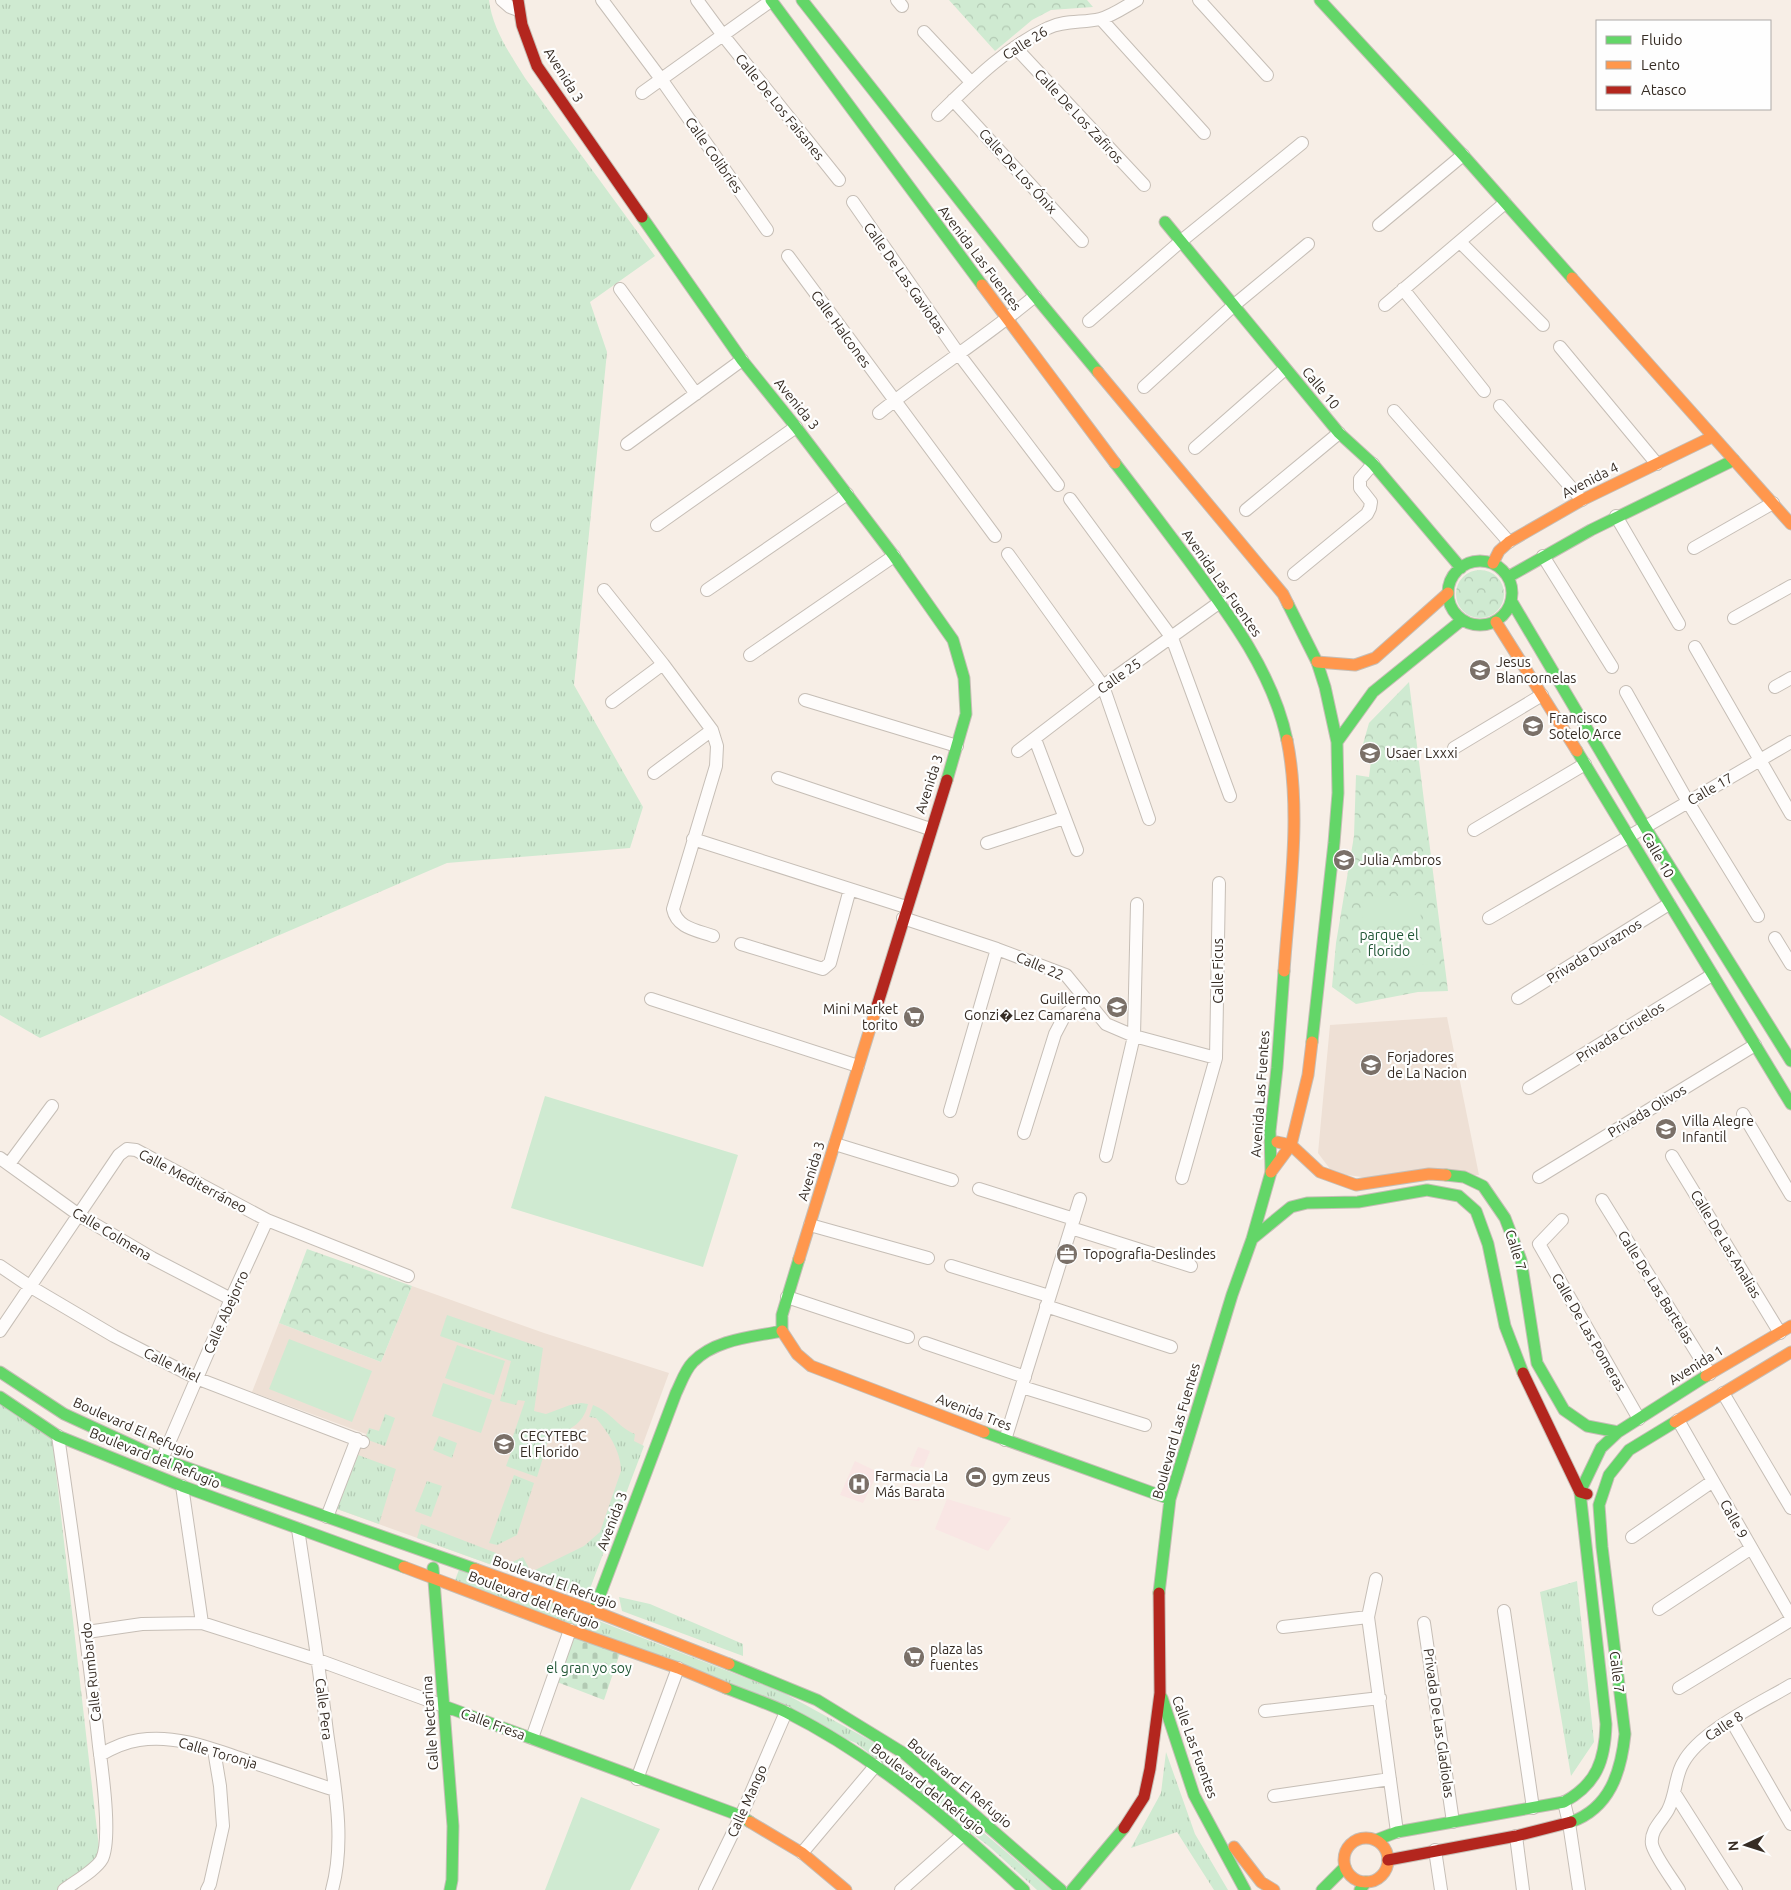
<svg xmlns="http://www.w3.org/2000/svg" width="1791" height="1890" viewBox="0 0 1791 1890" font-family="Ubuntu,sans-serif">
<style>
.education{fill:#eee0d5}
.medical{fill:#f9e6e4}
.grass{fill:url(#grass-tufts)}
.cemetery{fill:url(#cemetery-stones)}
.park{fill:url(#park-crowns)}
.pitch{fill:#cfead1}
.lines{fill:none;stroke-linecap:round;stroke-linejoin:round}
.street-casing{stroke:#c6beb6;stroke-width:14}
.fast-casing{stroke:#c6beb6;stroke-width:13}
.slow-casing{stroke:#c6beb6;stroke-width:13}
.jam-casing{stroke:#c6beb6;stroke-width:13}
.street{stroke:#fefcfb;stroke-width:12}
.fast{stroke:#63d668;stroke-width:11}
.slow{stroke:#ff974d;stroke-width:11}
.jam{stroke:#b3261e;stroke-width:11}
.labels{text-anchor:middle;dominant-baseline:central;stroke-width:4.5;stroke-linejoin:round;paint-order:stroke}
.street-label{font-size:14px;fill:#362c24;stroke:#fefefe}
.poi-label{font-size:14px;fill:#362c24;stroke:#fefefe;text-anchor:start}
.park-label{font-size:14px;fill:#205635;stroke:#fefefe}
</style>
<defs>
<pattern id="grass-tufts" width="24" height="20" patternUnits="userSpaceOnUse" patternTransform="scale(1.25)"><rect width="24" height="20" fill="#cfead1"/><path d="M3 7l-1-3M5 7V3M7 7l1-3M15 17l-1-3M17 17v-4M19 17l1-3" fill="none" stroke="#b2c9b3"/></pattern>
<pattern id="cemetery-stones" width="16" height="16" patternUnits="userSpaceOnUse" patternTransform="scale(1.25)"><rect width="16" height="16" fill="#cfead1"/><path d="M2 7V4a2 2 0 0 1 4 0v3zM10 15v-3a2 2 0 0 1 4 0v3z" fill="#b2c9b3"/></pattern>
<pattern id="park-crowns" width="20" height="18" patternUnits="userSpaceOnUse" patternTransform="scale(1.25)"><rect width="20" height="18" fill="#cfead1"/><path d="M2 6a3 3 0 1 1 6 0M12 15a3 3 0 1 1 6 0" fill="none" stroke="#b2c9b3"/></pattern>
</defs>
<rect width="100%" height="100%" fill="#f7eee6"/>
<!-- education -->
<path class="education" d="M 1447,1017 L 1479,1175 L 1369,1178 L 1333,1173 L 1318,1153 L 1330,1025 Z
M 412,1286 L 544,1333 L 669,1373 L 586,1599 L 337,1509 L 366,1434 L 252,1392 L 279,1323 L 381,1362 Z"/>
<!-- medical -->
<path class="medical" d="M 918,1447 L 930,1451 L 923,1468 L 910,1466 Z
M 855,1461 L 878,1472 L 863,1503 L 840,1495 Z
M 910,1484 L 916,1485 L 922,1491 L 919,1501 L 904,1499 Z
M 947,1499 L 1011,1518 L 988,1551 L 935,1529 Z"/>
<!-- grass -->
<path class="grass" d="M 0,0 L 489,0 C 492,28 510,54 525,78 L 655,256 L 590,302 L 607,352 L 574,685 L 643,807 L 630,848 L 447,863 L 40,1038 L 0,1015 Z
M 447,1315 L 543,1348 L 534,1411 L 546,1414 L 570,1405 L 581,1403 L 588,1404 C 583,1426 568,1430 549,1438 L 537,1477 L 506,1466 L 513,1447 L 510,1445 L 525,1401 L 518,1400 L 516,1405 L 500,1401 L 511,1361 L 440,1336 Z
M 0,1403 L 52,1437 L 101,1865 L 70,1890 L 0,1890 Z
M 593,1405 C 611,1412 620,1429 635,1434 L 634,1441 L 644,1446 L 586,1599 L 506,1570 L 508,1564 L 523,1557 L 531,1572 L 584,1546 L 600,1532 L 621,1471 C 621,1451 608,1432 596,1418 L 589,1417 Z
M 385,1414 L 395,1418 L 385,1446 L 365,1439 L 369,1428 L 379,1431 Z
M 439,1436 L 457,1443 L 452,1458 L 433,1450 Z
M 358,1455 L 396,1469 L 379,1524 L 337,1509 Z
M 514,1475 L 534,1483 L 517,1535 L 497,1545 L 489,1543 Z
M 427,1481 L 442,1486 L 431,1517 L 415,1511 Z
M 421,1524 L 496,1553 L 492,1565 L 417,1538 Z
M 460,1567 L 782,1692 L 873,1742 L 931,1788 L 1051,1890 L 1037,1890 L 991,1848 L 856,1743 L 454,1583 Z
M 1577,1581 L 1594,1742 L 1571,1776 L 1540,1592 Z
M 619,1597 L 650,1604 L 743,1644 L 743,1656 L 622,1611 Z
M 1166,1752 L 1195,1834 L 1228,1890 L 1214,1890 L 1177,1832 L 1131,1848 L 1161,1793 Z"/>
<!-- cemetery -->
<path class="cemetery" d="M 575,1636 L 620,1653 L 604,1700 L 557,1682 Z"/>
<!-- park -->
<path class="park" d="M 949,0 L 1087,0 L 1093,7 L 1051,10 L 1032,20 L 995,51 Z
M1456 594a24 24 0 1 1 48 0a24 24 0 1 1-48 0Z
M 1409,682 L 1448,991 L 1418,992 L 1356,1004 L 1332,987 L 1336,943 L 1354,836 L 1356,775 L 1369,777 L 1371,761 L 1366,759 L 1363,744 L 1369,723 Z
M 307,1249 L 412,1286 L 381,1362 L 279,1323 Z"/>
<!-- pitch -->
<path class="pitch" d="M 1420,895 L 1421,925 L 1363,927 L 1362,897 Z
M 1424,938 L 1428,964 L 1376,972 L 1372,946 Z
M 545,1096 L 738,1155 L 703,1267 L 511,1208 Z
M 289,1339 L 372,1371 L 352,1422 L 269,1389 Z
M 457,1345 L 505,1361 L 494,1395 L 445,1378 Z
M 443,1383 L 492,1400 L 481,1433 L 432,1416 Z
M 581,1797 L 660,1829 L 630,1890 L 545,1890 Z"/>
<g class="lines">
<!-- street casing -->
<g class="street-casing">
<path id="street" d="M 502,0 L 510,7 L 518,10
M 602,0 L 661,79 L 767,230
M 697,0 L 722,34 L 839,180
M 897,0 L 902,6
M 1199,0 L 1267,75
M 1101,19 L 1204,133
M 924,32 L 971,82
M 1015,47 L 1144,185
M 642,93 L 772,0
M 953,100 L 1082,241
M 938,115 C 971,83 1005,48 1048,28 C 1064,20 1083,23 1100,19 C 1112,16 1126,6 1137,0
M 853,202 L 958,353 L 1058,485
M 1379,225 L 1463,155
M 1460,242 L 1543,325
M 788,256 L 995,536
M 620,289 L 696,394
M 1403,289 L 1484,391
M 1385,305 L 1505,203
M 1089,321 L 1180,242 L 1302,143
M 1560,347 L 1657,464
M 1144,387 L 1233,306 L 1308,244
M 1500,406 L 1582,500
M 1394,411 L 1509,542
M 879,413 C 930,372 985,338 1035,296
M 627,444 L 742,360
M 1195,448 L 1285,369
M 1070,499 L 1172,638 L 1230,796
M 1246,510 L 1339,433
M 1616,516 L 1679,624
M 657,525 L 796,427
M 1694,548 L 1773,503
M 1008,554 L 1103,686 L 1149,819
M 1543,556 L 1612,667
M 1294,574 L 1367,514 L 1370,508 L 1371,502 L 1360,488 L 1360,479 L 1373,464
M 604,590 L 663,664 L 712,730 L 717,746 L 716,766 L 673,909 C 677,928 696,930 713,936
M 707,590 L 847,494
M 1734,618 L 1791,586
M 1695,647 L 1791,814
M 750,655 L 894,556
M 1775,687 L 1791,678
M 1626,692 L 1688,802 L 1758,916
M 805,700 L 957,746
M 612,702 L 663,664
M 1035,739 L 1077,850
M 1454,748 L 1542,695
M 1018,751 L 1103,686 L 1220,602
M 654,773 L 712,730
M 778,778 L 930,829
M 1474,830 L 1585,764
M 693,839 L 906,907
M 987,843 L 1064,818
M 903,918 L 997,949 L 1066,975 L 1106,1024 L 1134,1036 L 1216,1058
M 1489,918 L 1791,742
M 1775,938 L 1791,964
M 741,944 L 823,969 L 830,963 L 850,889
M 1518,998 L 1669,904
M 651,999 L 858,1066
M 1529,1088 L 1712,975
M 950,1111 L 997,949
M 1743,1114 L 1791,1195
M 1024,1133 L 1055,1034 L 1065,1015 L 1084,999
M 835,1144 L 952,1180
M 1106,1156 L 1134,1036 L 1137,904
M 1672,1156 L 1780,1333
M 0,1158 L 79,1215 L 152,1258 L 231,1299
M 9,1164 L 52,1106
M 1539,1177 L 1755,1045
M 1182,1178 L 1216,1058 L 1219,883
M 979,1189 L 1074,1219
M 1602,1200 L 1710,1374
M 1562,1220 L 1539,1244 L 1639,1419
M 810,1225 L 928,1258
M 1071,1228 L 1191,1266
M 0,1266 L 31,1287 L 114,1336 L 196,1378 L 363,1442
M 951,1266 L 1049,1296
M 787,1297 L 908,1337
M 1046,1306 L 1171,1347
M 0,1331 L 119,1155 L 127,1149 L 136,1150 L 267,1220 L 408,1276
M 925,1343 L 1025,1377
M 1022,1387 L 1145,1425
M 1723,1393 L 1791,1508
M 1678,1420 L 1791,1617
M 58,1436 C 73,1539 88,1642 99,1746 C 102,1770 112,1838 102,1859 C 96,1870 74,1882 64,1890
M 1005,1440 L 1080,1199
M 162,1459 L 231,1299 L 267,1220
M 182,1486 L 202,1623
M 327,1517 L 357,1439
M 298,1529 C 308,1596 319,1664 327,1732 C 334,1783 346,1839 332,1890
M 1632,1537 L 1713,1481
M 1376,1579 L 1368,1617 L 1397,1832
M 1659,1609 L 1750,1549
M 1504,1611 L 1533,1808
M 1424,1623 L 1453,1822
M 1283,1627 L 1368,1617
M 87,1632 L 142,1624 L 202,1623 L 318,1660 L 444,1706
M 1679,1688 L 1791,1620
M 1265,1711 L 1380,1698
M 1731,1720 L 1791,1824
M 532,1738 L 570,1630
M 100,1755 C 112,1748 125,1742 139,1740 C 178,1734 215,1750 251,1762 C 279,1771 307,1781 335,1790
M 637,1779 L 678,1668
M 1675,1794 L 1736,1890
M 1274,1796 L 1390,1779
M 1564,1802 L 1569,1823 L 1579,1890
M 1516,1836 L 1523,1890
M 1435,1850 L 1441,1890
M 802,1853 L 876,1765
M 207,1890 L 210,1884 L 223,1826 L 220,1786 L 214,1750
M 705,1890 L 741,1816 L 786,1712
M 901,1890 L 964,1834
M 1679,1890 C 1673,1880 1654,1855 1652,1844 C 1650,1830 1662,1821 1668,1810 C 1676,1795 1675,1776 1683,1763 C 1700,1731 1759,1704 1791,1685"/>
</g>
<!-- fast casing -->
<g class="fast-casing">
<path id="fast" d="M 771,0 L 982,285
M 802,0 L 1035,296 L 1098,372
M 1320,0 L 1463,155 L 1572,278
M 642,217 L 742,360 L 796,427 L 894,556 L 953,640 L 964,678 L 966,714 L 947,780
M 1165,222 L 1339,433 L 1373,464 L 1461,568
M 1115,463 C 1139,494 1163,526 1187,558 C 1228,613 1273,672 1287,740
M1448 593a32 32 0 1 1 64 0a32 32 0 1 1-64 0Z
M 1508,577 L 1591,530 L 1734,460
M 1512,602 L 1645,827 L 1791,1061
M 1288,604 L 1317,662 L 1325,687 L 1337,742 L 1338,793 L 1334,843 L 1312,1042
M 1337,742 L 1373,692 L 1462,620
M 1577,751 L 1791,1104
M 1446,1175 L 1464,1177 L 1483,1186 L 1505,1218 L 1521,1260 L 1537,1363 L 1564,1410 L 1587,1426 L 1618,1432
M 1252,1239 L 1291,1207 L 1307,1203 L 1358,1202 L 1427,1190 L 1459,1196 L 1476,1211 L 1488,1244 L 1505,1326 L 1523,1373
M 782,1331 L 782,1315 L 799,1259
M 0,1372 L 64,1414 L 162,1459 L 475,1569
M 0,1397 L 58,1436 L 182,1486 L 404,1567
M 984,1432 L 1170,1499
M 433,1568 L 453,1826 L 452,1880 L 450,1890
M 1159,1593 L 1170,1499 L 1232,1295 L 1252,1239 L 1271,1172 L 1270,1131 L 1277,1068 L 1284,971
M 594,1611 L 676,1393 C 681,1383 685,1370 693,1362 C 715,1339 753,1337 782,1331
M 729,1664 L 817,1700 L 905,1754 L 1061,1890
M 726,1688 C 746,1696 767,1703 786,1712 C 876,1757 951,1822 1024,1890
M 1162,1698 L 1194,1795 L 1245,1890
M 444,1706 L 741,1816 L 750,1822
M 1571,1822 C 1610,1808 1621,1772 1625,1734 L 1602,1547 L 1599,1505 L 1609,1475 L 1629,1450 L 1675,1422
M 1376,1840 L 1397,1832 L 1564,1802 C 1597,1784 1605,1760 1606,1724 L 1580,1492 L 1601,1448 L 1618,1432 L 1706,1376
M 1072,1890 L 1124,1828
M 1322,1890 L 1345,1867
M 1360,1890 L 1366,1882"/>
</g>
<!-- slow casing -->
<g class="slow-casing">
<path id="slow" d="M 1572,278 L 1791,524
M 982,285 L 1115,463
M 1098,372 L 1283,594 L 1288,604
M 1493,563 L 1499,551 L 1509,542 L 1582,500 L 1712,437
M 1496,622 L 1577,751
M 1317,662 L 1355,665 L 1375,658 L 1448,593
M 1284,971 C 1289,898 1302,813 1287,740
M 1277,1142 L 1291,1145 L 1320,1172 L 1356,1185 L 1429,1174 L 1446,1175
M 1271,1172 L 1291,1145 L 1308,1075 L 1312,1042
M 799,1259 L 877,1006
M 782,1331 L 797,1354 L 811,1366 L 984,1432
M 1706,1376 L 1791,1326
M 1675,1422 L 1791,1352
M 404,1567 L 570,1630 L 678,1668 L 726,1688
M 475,1569 L 594,1611 L 729,1664
M 750,1822 L 802,1853 L 846,1890
M1344 1860a22 22 0 1 1 44 0a22 22 0 1 1-44 0Z
M 1234,1847 L 1261,1882 L 1274,1890"/>
</g>
<!-- jam casing -->
<g class="jam-casing">
<path id="jam" d="M 518,0 L 522,25 L 537,66 L 642,217
M 877,1006 L 947,780
M 1523,1373 L 1580,1492 L 1587,1494
M 1124,1828 L 1144,1797 L 1150,1769 L 1160,1693 L 1159,1593
M 1388,1860 L 1516,1836 L 1571,1822"/>
</g>
<!-- street -->
<use href="#street" class="street"/>
<!-- fast -->
<use href="#fast" class="fast"/>
<!-- slow -->
<use href="#slow" class="slow"/>
<!-- jam -->
<use href="#jam" class="jam"/>
</g>
<!-- icons -->
<defs>
<g id="school-disc" transform="scale(1.125)"><circle r="9.5" fill="#7a7068" stroke="#fefefe"/><path d="M0-5L7-2L0 1L-7-2ZM-4 1L0 2.5L4 1V4Q0 6-4 4Z" fill="#fff"/></g>
<g id="supermarket-disc" transform="scale(1.125)"><circle r="9.5" fill="#7a7068" stroke="#fefefe"/><path d="M-6-5.5h2.5l.6 2H6L4.5 2H-2.5L-4.4-4H-6ZM-1.5 3.2a1.3 1.3 0 1 0 .1 0ZM3 3.2a1.3 1.3 0 1 0 .1 0Z" fill="#fff"/></g>
<g id="office-disc" transform="scale(1.125)"><circle r="9.5" fill="#7a7068" stroke="#fefefe"/><path d="M-6-3h4V-5.5h4V-3h4V5H-6ZM-1-4.5V-3h2v-1.5ZM-6 0V1H6V0Z" fill="#fff"/></g>
<g id="stadium-disc" transform="scale(1.125)"><circle r="9.5" fill="#7a7068" stroke="#fefefe"/><path d="M0-5a6.5 5 0 1 0 0 10a6.5 5 0 1 0 0-10ZM-3.5-1.8h7v3.6h-7Z" fill="#fff"/></g>
<g id="hospital-disc" transform="scale(1.125)"><circle r="9.5" fill="#7a7068" stroke="#fefefe"/><path d="M-5-5h3v3.5h4V-5h3V5h-3V1.5h-4V5h-3Z" fill="#fff"/></g>
</defs>
<g fill-rule="evenodd">
<use href="#school-disc" x="1480" y="670"/>
<use href="#school-disc" x="1533" y="726"/>
<use href="#school-disc" x="1370" y="753"/>
<use href="#school-disc" x="1344" y="860"/>
<use href="#school-disc" x="1117" y="1007"/>
<use href="#supermarket-disc" x="914" y="1017"/>
<use href="#school-disc" x="1371" y="1065"/>
<use href="#school-disc" x="1666" y="1129"/>
<use href="#office-disc" x="1067" y="1254"/>
<use href="#school-disc" x="504" y="1444"/>
<use href="#stadium-disc" x="976" y="1477"/>
<use href="#hospital-disc" x="859" y="1484"/>
<use href="#supermarket-disc" x="914" y="1657"/>
</g>
<g class="labels">
<!-- street labels -->
<g class="street-label">
<text transform="translate(1025 43) rotate(-32)">Calle 26</text>
<text transform="translate(564 75) rotate(58)">Avenida 3</text>
<text transform="translate(780 107) rotate(51)">Calle De Los Faisanes</text>
<text transform="translate(1079 116) rotate(47)">Calle De Los Zafiros</text>
<text transform="translate(714 155) rotate(55)">Calle Colibríes</text>
<text transform="translate(1018 171) rotate(48)">Calle De Los Ónix</text>
<text transform="translate(980 258) rotate(53)">Avenida Las Fuentes</text>
<text transform="translate(905 278) rotate(55)">Calle De Las Gaviotas</text>
<text transform="translate(841 329) rotate(54)">Calle Halcones</text>
<text transform="translate(1321 388) rotate(50)">Calle 10</text>
<text transform="translate(797 404) rotate(51)">Avenida 3</text>
<text transform="translate(1590 480) rotate(-27)">Avenida 4</text>
<text transform="translate(1222 583) rotate(55)">Avenida Las Fuentes</text>
<text transform="translate(1119 676) rotate(-35)">Calle 25</text>
<text transform="translate(929 784) rotate(-72)">Avenida 3</text>
<text transform="translate(1710 789) rotate(-30)">Calle 17</text>
<text transform="translate(1658 855) rotate(60)">Calle 10</text>
<text transform="translate(1594 951) rotate(-32)">Privada Duraznos</text>
<text transform="translate(1040 966) rotate(23)">Calle 22</text>
<text transform="translate(1218 971) rotate(-90)">Calle Ficus</text>
<text transform="translate(1620 1032) rotate(-32)">Privada Ciruelos</text>
<text transform="translate(1260 1094) rotate(-86)">Avenida Las Fuentes</text>
<text transform="translate(1647 1111) rotate(-31)">Privada Olivos</text>
<text transform="translate(811 1171) rotate(-73)">Avenida 3</text>
<text transform="translate(193 1181) rotate(28)">Calle Mediterráneo</text>
<text transform="translate(112 1234) rotate(31)">Calle Colmena</text>
<text transform="translate(1726 1244) rotate(59)">Calle De Las Analias</text>
<text transform="translate(1516 1250) rotate(73)">Calle 7</text>
<text transform="translate(1656 1287) rotate(58)">Calle De Las Bartelas</text>
<text transform="translate(226 1312) rotate(-66)">Calle Abejorro</text>
<text transform="translate(1589 1332) rotate(60)">Calle De Las Pomeras</text>
<text transform="translate(172 1365) rotate(26)">Calle Miel</text>
<text transform="translate(1696 1365) rotate(-32)">Avenida 1</text>
<text transform="translate(974 1412) rotate(21)">Avenida Tres</text>
<text transform="translate(134 1428) rotate(24)">Boulevard El Refugio</text>
<text transform="translate(1176 1431) rotate(-74)">Boulevard Las Fuentes</text>
<text transform="translate(155 1458) rotate(22)">Boulevard del Refugio</text>
<text transform="translate(1734 1519) rotate(61)">Calle 9</text>
<text transform="translate(612 1521) rotate(-69)">Avenida 3</text>
<text transform="translate(555 1582) rotate(20)">Boulevard El Refugio</text>
<text transform="translate(534 1600) rotate(21)">Boulevard del Refugio</text>
<text transform="translate(91 1672) rotate(-96)">Calle Rumbardo</text>
<text transform="translate(1617 1672) rotate(83)">Calle 7</text>
<text transform="translate(324 1709) rotate(83)">Calle Pera</text>
<text transform="translate(430 1723) rotate(-94)">Calle Nectarina</text>
<text transform="translate(1439 1723) rotate(82)">Privada De Las Gladiolas</text>
<text transform="translate(493 1724) rotate(20)">Calle Fresa</text>
<text transform="translate(1724 1726) rotate(-33)">Calle 8</text>
<text transform="translate(1195 1747) rotate(70)">Calle Las Fuentes</text>
<text transform="translate(218 1753) rotate(16)">Calle Toronja</text>
<text transform="translate(960 1783) rotate(40)">Boulevard El Refugio</text>
<text transform="translate(928 1789) rotate(38)">Boulevard del Refugio</text>
<text transform="translate(747 1801) rotate(-66)">Calle Mango</text>
</g>
<!-- poi labels -->
<g class="poi-label">
<text x="1496" y="662">Jesus<tspan x="1496" dy="16">Blancornelas</tspan></text>
<text x="1549" y="718">Francisco<tspan x="1549" dy="16">Sotelo Arce</tspan></text>
<text x="1386" y="753">Usaer Lxxxi</text>
<text x="1360" y="860">Julia Ambros</text>
<text x="1101" y="999" text-anchor="end">Guillermo<tspan x="1101" dy="16">Gonzi�Lez Camarena</tspan></text>
<text x="898" y="1009" text-anchor="end">Mini Market<tspan x="898" dy="16">torito</tspan></text>
<text x="1387" y="1057">Forjadores<tspan x="1387" dy="16">de La Nacion</tspan></text>
<text x="1682" y="1121">Villa Alegre<tspan x="1682" dy="16">Infantil</tspan></text>
<text x="1083" y="1254">Topografia-Deslindes</text>
<text x="520" y="1436">CECYTEBC<tspan x="520" dy="16">El Florido</tspan></text>
<text x="875" y="1476">Farmacia La<tspan x="875" dy="16">Más Barata</tspan></text>
<text x="992" y="1477">gym zeus</text>
<text x="930" y="1649">plaza las<tspan x="930" dy="16">fuentes</tspan></text>
</g>
<!-- park labels -->
<g class="park-label">
<text x="1389" y="935">parque el<tspan x="1389" dy="16">florido</tspan></text>
<text x="589" y="1668">el gran yo soy</text>
</g>
</g>
<!-- legend -->
<rect x="1596" y="20" width="175" height="90" fill="#fefefe" stroke="#aeaaa7"/>
<rect x="1606" y="36" width="25" height="8" fill="#63d668" stroke="#aeaaa7"/>
<text x="1641" y="45" font-size="15" fill="#362c24">Fluido</text>
<rect x="1606" y="61" width="25" height="8" fill="#ff974d" stroke="#aeaaa7"/>
<text x="1641" y="70" font-size="15" fill="#362c24">Lento</text>
<rect x="1606" y="86" width="25" height="8" fill="#b3261e" stroke="#aeaaa7"/>
<text x="1641" y="95" font-size="15" fill="#362c24">Atasco</text>
<!-- north arrow -->
<g transform="translate(1746 1845) rotate(266)" stroke="#fefefe" stroke-width="4" paint-order="stroke">
<path d="M0-4L9 19L0 12L-9 19Z" fill="#362c24"/>
<text y="-8" font-size="14" font-weight="bold" text-anchor="middle" fill="#362c24">N</text>
</g>
</svg>
